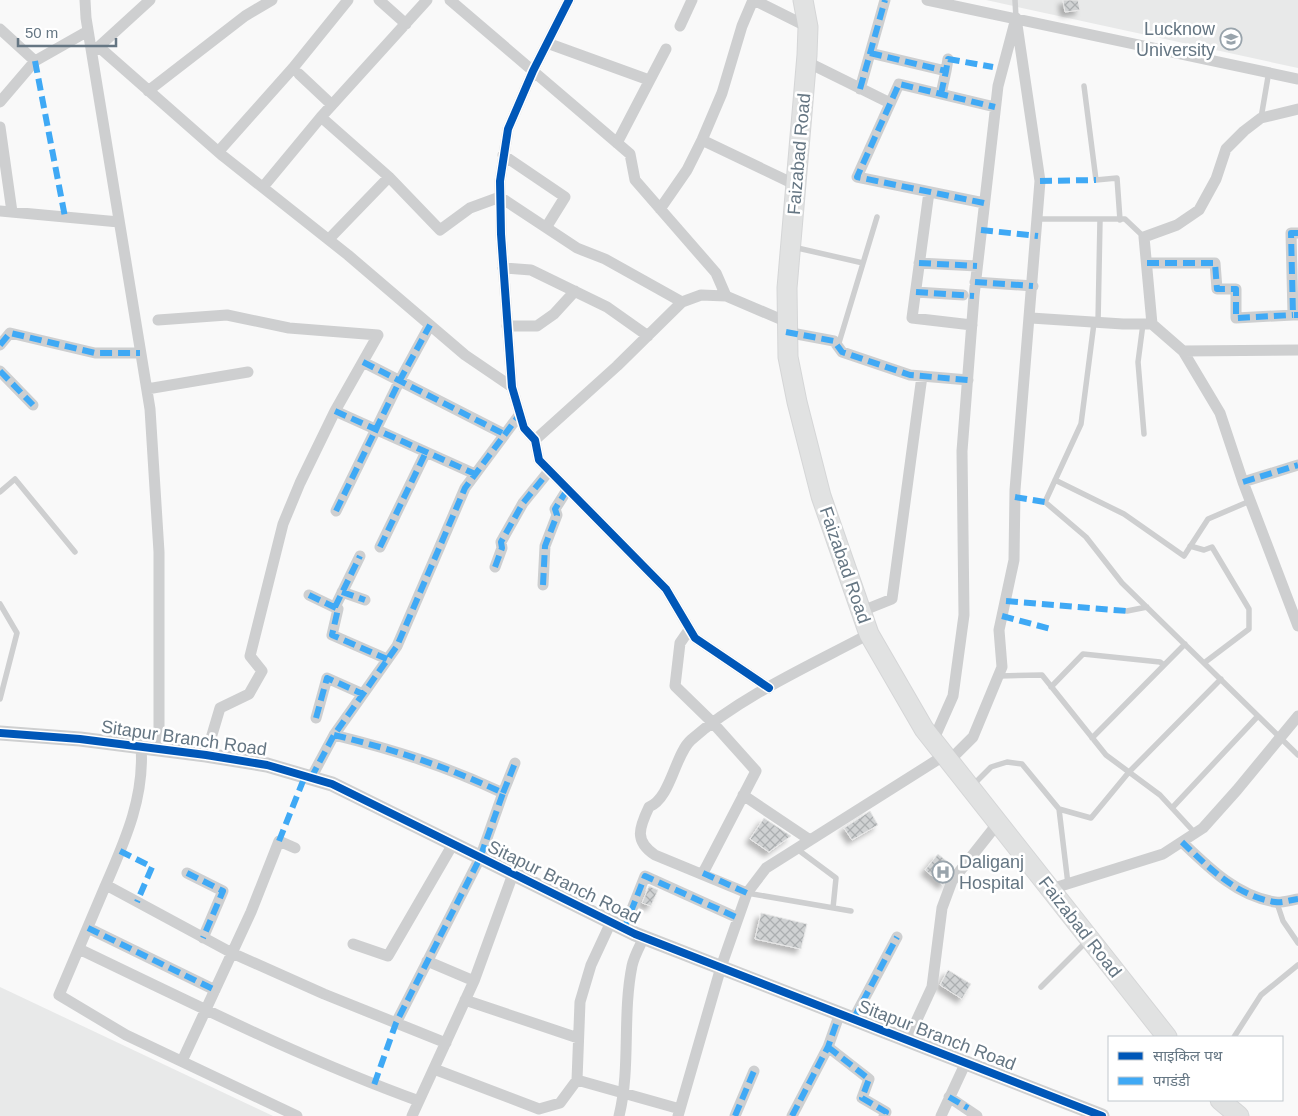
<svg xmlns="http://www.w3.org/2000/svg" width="1298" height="1116" viewBox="0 0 1298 1116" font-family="Arial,'Noto Sans Devanagari',sans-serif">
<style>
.built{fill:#e8e9e9}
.building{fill:url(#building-cross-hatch);stroke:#e8e8e8;filter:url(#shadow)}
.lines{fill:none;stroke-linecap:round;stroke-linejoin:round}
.primary-casing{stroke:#d5d6d7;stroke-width:21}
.service{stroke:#cecfd0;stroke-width:5.5}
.minor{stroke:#cecfd0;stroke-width:11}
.tertiary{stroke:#cecfd0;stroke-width:15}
.primary{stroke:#e1e2e2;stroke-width:19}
.quiet{stroke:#3fa9f5;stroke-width:6;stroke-dasharray:12 6;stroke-linecap:butt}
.cycleway-casing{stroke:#fff;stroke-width:11}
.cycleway{stroke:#0057b8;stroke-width:8}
.labels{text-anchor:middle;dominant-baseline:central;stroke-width:5;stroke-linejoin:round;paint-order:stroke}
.poi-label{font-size:18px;fill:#657683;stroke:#fff;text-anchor:end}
.street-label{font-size:18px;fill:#657683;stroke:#fff}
</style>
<defs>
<pattern id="building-cross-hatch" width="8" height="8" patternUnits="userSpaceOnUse" patternTransform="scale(1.25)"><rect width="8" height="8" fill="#d0d2d3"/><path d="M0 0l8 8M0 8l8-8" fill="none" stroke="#acafb1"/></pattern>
<filter id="shadow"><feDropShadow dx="-4.5" dy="4.5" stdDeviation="2.5" flood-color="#0004"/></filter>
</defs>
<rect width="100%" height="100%" fill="#f9f9f9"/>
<!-- built -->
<path class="built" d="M 986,0 L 1298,0 L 1298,68 L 1031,10 Z
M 0,987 L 273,1116 L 0,1116 Z"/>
<!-- building -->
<path class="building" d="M 1063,0 L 1078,0 L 1080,10 L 1065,12 Z
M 870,811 L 878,825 L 852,840 L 844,828 Z
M 764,818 L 791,836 L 769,852 L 750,839 Z
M 938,854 L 954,867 L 943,885 L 925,870 Z
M 649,886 L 658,890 L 651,906 L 642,903 Z
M 761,913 L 807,924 L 801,949 L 755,939 Z
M 948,970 L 971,984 L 962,999 L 940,985 Z"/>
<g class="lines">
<!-- primary casing -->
<g class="primary-casing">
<path id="primary" d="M 803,0 L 808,27 L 807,55 L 787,288 L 788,357 L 797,402 L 821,496 L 869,634 L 924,729 L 1167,1037
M 1220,1100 L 1239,1116"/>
</g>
<!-- service -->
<path class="service" d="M 1015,0 L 1016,18
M 1084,86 L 1096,180 L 1117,178 L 1120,220
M 1261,118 L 1269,71
M 1039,219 L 1125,219 L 1144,237
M 793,247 L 863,263
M 1094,323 L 1081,424 L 1045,502 L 1086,537 L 1122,583 L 1298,755
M 1098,323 L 1100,220
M 1143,324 L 1138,362 L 1144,434
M 838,346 L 877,217
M 1055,480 L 1124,514 L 1184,556 L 1208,519 L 1250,501
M 0,492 L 15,479 L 75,552
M 1190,546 L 1204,550 L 1212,547 L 1249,609 L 1249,629 L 1204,663
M 0,604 L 17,633 L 0,699
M 1127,611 L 1147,607
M 999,676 L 1042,675 L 1106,755 L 1160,795 L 1195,833
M 1051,687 L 1083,654 L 1160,662 L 1164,665
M 1092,738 L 1185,644
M 972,786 L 991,767 L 1007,762 L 1022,764 L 1059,809 L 1068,884
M 1172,808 L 1258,716
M 1059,809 L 1091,818 L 1129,772 L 1221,679
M 797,849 L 836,878 L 833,908
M 747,893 L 851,911
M 1277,903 L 1283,921 L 1298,943
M 1041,987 L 1088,940
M 1234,1037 L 1261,995 L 1298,965"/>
<!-- minor -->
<path class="minor" d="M 85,0 L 86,18 L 150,409 L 159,552 L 159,749
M 379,0 L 406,24
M 450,0 L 630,154 L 635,180 L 716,273 L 726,296
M 569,0 L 533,71 L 508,129 L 500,181 L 501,234 L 512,387 L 524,428 L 535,440 L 539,460 L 666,589 L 695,638 L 769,688
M 754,0 L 808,27
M 927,0 L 1298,79
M 680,26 L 692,0
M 0,29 L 35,61
M 547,43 L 649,80
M 99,47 L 223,156 L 348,255 L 465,355 L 512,387
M 93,52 L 150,0
M 870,53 L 946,71 L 948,59
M 807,62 L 890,103
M 299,74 L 332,105
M 860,89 L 885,0
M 148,91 L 245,16 L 272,0
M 941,94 L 946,71
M 0,102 L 35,61 L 88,31
M 321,117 L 389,177 L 440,230 L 470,208 L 500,197 L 577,248 L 605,259 L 682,302
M 0,127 L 12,212
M 702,140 L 796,185
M 617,143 L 666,49
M 219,151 L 293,68 L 348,0
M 503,155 L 565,197 L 547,226
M 263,187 L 321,117 L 427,0
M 929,192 L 912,318 L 972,325
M 984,203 L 857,177 L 899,84 L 995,107
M 660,209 L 687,170 L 702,140 L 722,93 L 742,26 L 753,0
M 0,211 L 119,222
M 1298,233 L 1291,233 L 1293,315 L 1298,315
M 329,239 L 389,177
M 919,263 L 977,266
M 1147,263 L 1215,263 L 1217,289 L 1236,289 L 1236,318 L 1293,315
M 503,268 L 531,270 L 607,307 L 648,336
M 975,282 L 1033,286
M 916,292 L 963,295
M 1031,318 L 1123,324 L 1152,324 L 1183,351 L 1220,413 L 1243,482 L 1298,626
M 158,320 L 227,315 L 289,328 L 378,335 L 335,411 L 300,483 L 283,524 L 250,656 L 262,671 L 249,694 L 220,708 L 206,755
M 1152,324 L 1144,237 L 1177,225 L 1199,210 L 1216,179 L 1226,149 L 1244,131 L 1261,118 L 1298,109
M 507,326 L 537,326 L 554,314 L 575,291
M 786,332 L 834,341 L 842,352 L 910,375 L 968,380
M 0,345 L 10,333 L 95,353 L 140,353
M 1183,351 L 1298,350
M 363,362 L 504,434
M 0,371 L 33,405
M 147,389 L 248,372
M 335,411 L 475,474
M 535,440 L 617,366 L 682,302 L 701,295 L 726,296 L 787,322
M 1243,482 L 1298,465
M 336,511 L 400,380 L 430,325
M 380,547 L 426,452
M 495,567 L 502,548 L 501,542 L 523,503 L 549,471
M 543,585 L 545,546 L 557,515 L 555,509 L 567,490
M 342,592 L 365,600
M 309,595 L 338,609 L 332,635 L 387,659
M 335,607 L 360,556
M 862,611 L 892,599 L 922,376
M 689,630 L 680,643 L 675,686 L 713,723 L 756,771 L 703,873
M 316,718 L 327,678 L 363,694
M 334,735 C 395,750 446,766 503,793 L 480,858 L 396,1023
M 933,741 L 953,696 L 964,615 L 962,451 L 974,296 L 998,86 L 1015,22
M 141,746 C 145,798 124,843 104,889 C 89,925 74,960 59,995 L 126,1035 L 297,1116
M 949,761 L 973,737 L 1002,667 L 999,630 L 1014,560 L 1015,490 L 1040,181 L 1016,18
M 311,778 L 334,735 L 397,646 L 465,488 L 520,414
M 503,793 L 515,763
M 743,795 L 810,840
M 1182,842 C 1209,868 1237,896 1275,902 C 1282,903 1291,900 1298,899
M 187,873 L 223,891 L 203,938
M 106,885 L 232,953 L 324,994 L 446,1043
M 1051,889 L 1163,854 L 1203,828 L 1237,790 L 1298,716
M 747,893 L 655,855 C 634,841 639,828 649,807 C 671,798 675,754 691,740 C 741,696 811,665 869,634
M 88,928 L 215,990
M 624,929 L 645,876 L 738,918
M 353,944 L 388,956 L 453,844
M 79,949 C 190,1002 303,1059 419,1101
M 427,961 L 474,981
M 465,1000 L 578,1038
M 854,1018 L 897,937
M 908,1039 L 932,987 L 942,908 L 952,881 L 998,823
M 828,1047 L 869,1079 L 862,1098 L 886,1112 L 884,1116
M 182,1061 L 251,912 L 279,841 L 295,848
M 434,1069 L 539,1109 L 560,1103 L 577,1080 L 680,1109
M 577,1080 L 580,1002 L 591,965 L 611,922
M 949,1097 L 977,1116
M 412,1116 L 474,981 L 513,874
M 619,1116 C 631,1067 622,1016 632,966 C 634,956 640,946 644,937
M 678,1116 L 721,967 L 747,893 L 766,868 L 945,755
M 735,1116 L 754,1071
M 792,1116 L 828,1047 L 840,1013
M 941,1116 L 966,1062"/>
<!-- tertiary -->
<path class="tertiary" d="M 0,733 L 80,739 L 206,755 L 267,765 L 332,784 L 635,934 L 1102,1116"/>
<!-- primary -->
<use href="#primary" class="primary"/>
<!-- quiet -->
<path class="quiet" d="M 870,53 L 946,71 L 948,59 L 993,67
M 35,61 L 65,217
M 860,89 L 885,0
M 941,94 L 946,71
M 1040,181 L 1096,180
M 984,203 L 857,177 L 899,84 L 995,107
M 981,230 L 1038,236
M 1298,233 L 1291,233 L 1293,315 L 1298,315
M 919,263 L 977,266
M 1147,263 L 1215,263 L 1217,289 L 1236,289 L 1236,318 L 1293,315
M 975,282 L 1033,286
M 916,292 L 974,296
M 786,332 L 834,341 L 842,352 L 910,375 L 968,380
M 0,345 L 10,333 L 95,353 L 140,353
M 363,362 L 504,434
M 0,371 L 33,405
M 335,411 L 475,474
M 1243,482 L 1298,465
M 1015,497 L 1045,502
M 336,511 L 400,380 L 430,325
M 380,547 L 426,452
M 495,567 L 502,548 L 501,542 L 523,503 L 549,471
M 543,585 L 545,546 L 557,515 L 555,509 L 567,490
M 342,592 L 365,600
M 309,595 L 338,609 L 332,635 L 387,659
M 1006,601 L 1127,611
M 335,607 L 360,556
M 1002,616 L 1051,629
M 316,718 L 327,678 L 363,694
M 334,735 C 395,750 446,766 503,793 L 480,858 L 396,1023 L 374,1085
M 311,778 L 334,735 L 397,646 L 465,488 L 520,414
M 503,793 L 515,763
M 279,841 L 305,776
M 1182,842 C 1209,868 1237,896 1275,902 C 1282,903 1291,900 1298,899
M 120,851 L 152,867 L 137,902
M 187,873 L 223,891 L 203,938
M 703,873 L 747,893
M 88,928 L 215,990
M 624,929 L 645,876 L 738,918
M 854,1018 L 897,937
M 828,1047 L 869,1079 L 862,1098 L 886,1112 L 884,1116
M 949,1097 L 968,1108
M 735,1116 L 754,1071
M 792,1116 L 828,1047 L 840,1013"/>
<!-- cycleway casing -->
<g class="cycleway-casing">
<path id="cycleway" d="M 569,0 L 533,71 L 508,129 L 500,181 L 501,234 L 512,387 L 524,428 L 535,440 L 539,460 L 666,589 L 695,638 L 769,688
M 0,733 L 80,739 L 206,755 L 267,765 L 332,784 L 635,934 L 1102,1116"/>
</g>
<!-- cycleway -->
<use href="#cycleway" class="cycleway"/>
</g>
<!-- icons -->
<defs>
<g id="university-ring" transform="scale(1.125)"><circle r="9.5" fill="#fff" stroke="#99a4ac" stroke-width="1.5"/><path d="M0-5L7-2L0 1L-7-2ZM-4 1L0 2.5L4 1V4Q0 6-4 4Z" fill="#99a4ac"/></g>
<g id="hospital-ring" transform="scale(1.125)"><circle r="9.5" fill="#fff" stroke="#99a4ac" stroke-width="1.5"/><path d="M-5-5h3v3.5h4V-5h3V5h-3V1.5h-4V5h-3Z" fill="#99a4ac"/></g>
</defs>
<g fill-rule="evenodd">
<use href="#university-ring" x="1231" y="39"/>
<use href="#hospital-ring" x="943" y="872"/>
</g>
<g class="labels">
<!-- poi labels -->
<g class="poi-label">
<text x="1215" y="29">Lucknow<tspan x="1215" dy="21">University</tspan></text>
<text x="959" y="862" text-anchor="start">Daliganj<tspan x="959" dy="21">Hospital</tspan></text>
</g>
<!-- street labels -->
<g class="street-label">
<text transform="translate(799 154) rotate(-85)">Faizabad Road</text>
<text transform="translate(845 565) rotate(71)">Faizabad Road</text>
<text transform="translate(184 738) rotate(8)">Sitapur Branch Road</text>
<text transform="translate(564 882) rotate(26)">Sitapur Branch Road</text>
<text transform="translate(1080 927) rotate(52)">Faizabad Road</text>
<text transform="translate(937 1035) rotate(21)">Sitapur Branch Road</text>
</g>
</g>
<!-- legend -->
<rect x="1108" y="1036" width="175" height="65" fill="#ffffff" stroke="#c1c8cd"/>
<rect x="1118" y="1052" width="25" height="8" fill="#0057b8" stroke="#c1c8cd"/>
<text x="1153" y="1061" font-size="15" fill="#657683">साइकिल पथ</text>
<rect x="1118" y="1077" width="25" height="8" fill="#3fa9f5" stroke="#c1c8cd"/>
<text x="1153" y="1086" font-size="15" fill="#657683">पगडंडी</text>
<!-- scale -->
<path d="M18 38v8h98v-8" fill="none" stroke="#657683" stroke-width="2.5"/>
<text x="25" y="38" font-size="15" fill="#657683" stroke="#ffffff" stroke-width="4" paint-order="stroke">50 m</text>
</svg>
